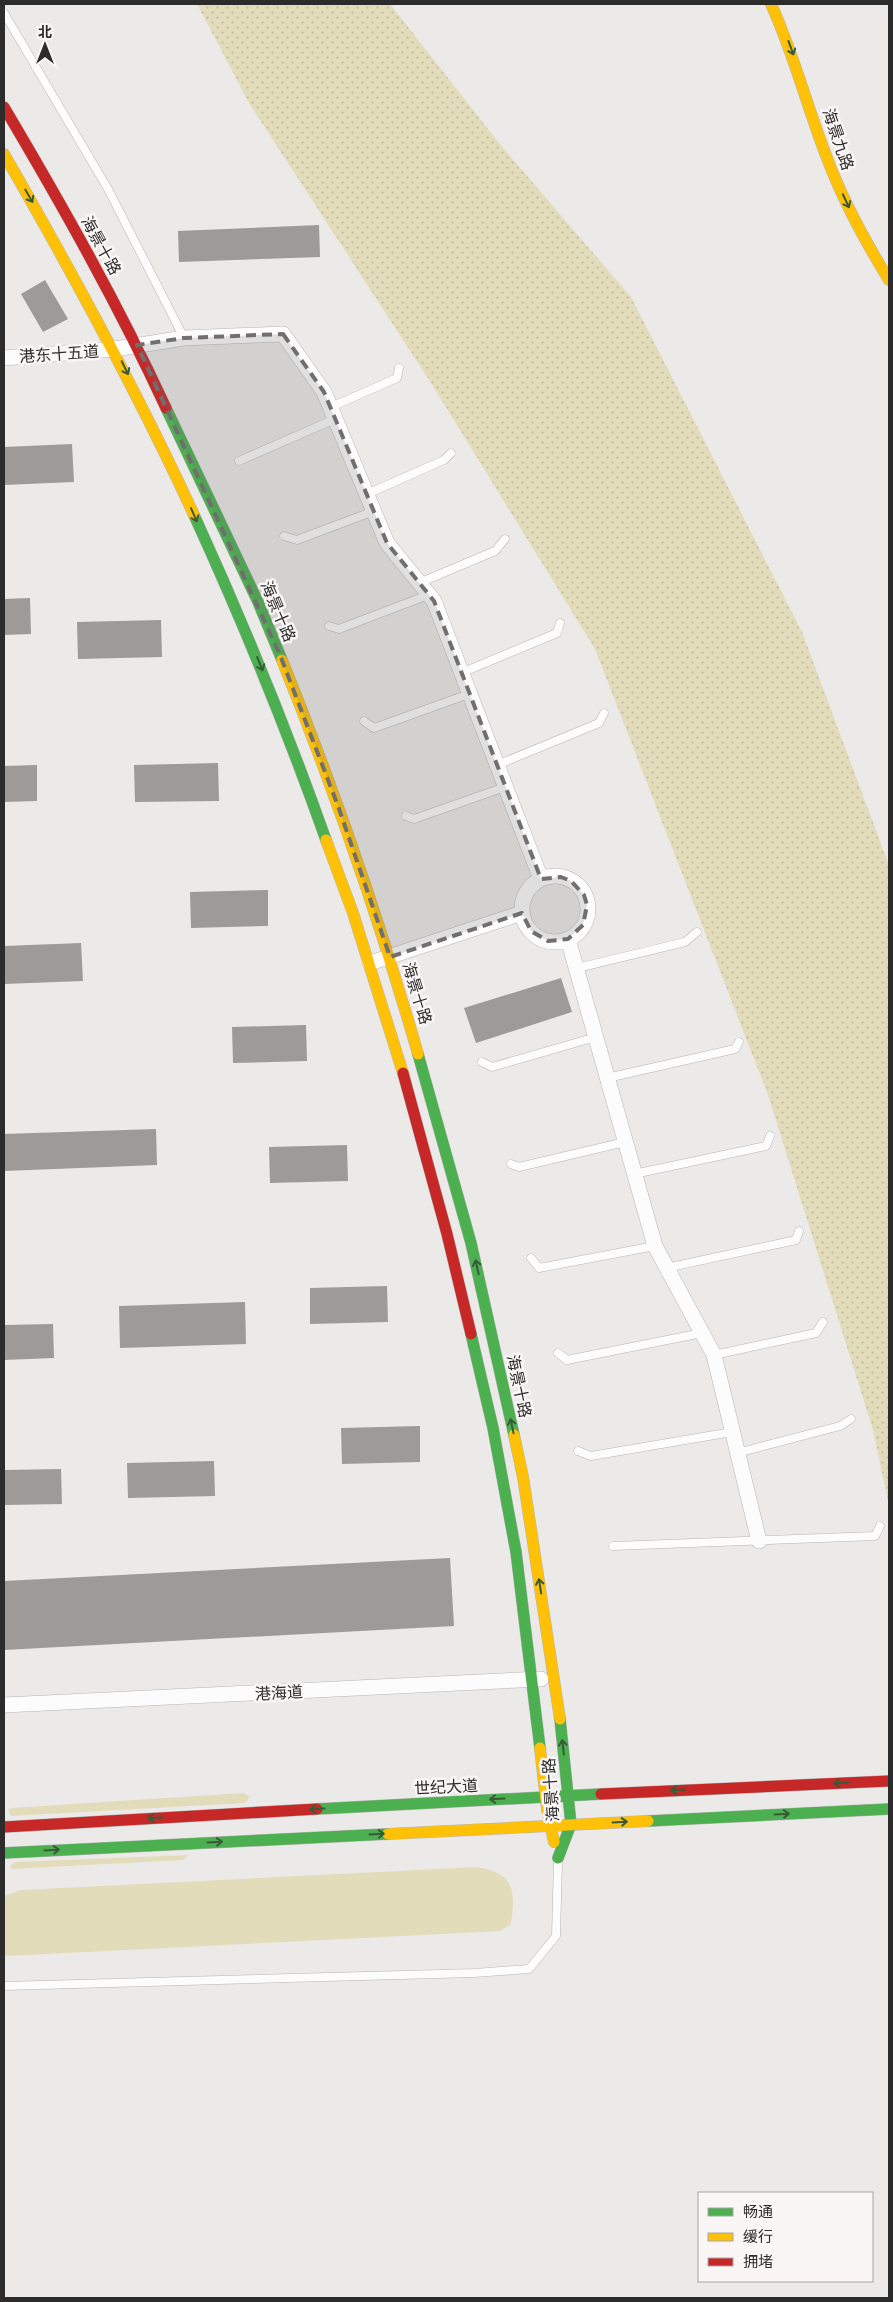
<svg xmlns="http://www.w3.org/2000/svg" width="893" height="2302" viewBox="0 0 893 2302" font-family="Barlow,'Noto Sans SC',sans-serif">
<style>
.green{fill:#e2dcbb}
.garden{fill:url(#garden-dots)}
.building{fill:#9c9b9a}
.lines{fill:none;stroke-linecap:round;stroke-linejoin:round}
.lane-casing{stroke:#b7b5b4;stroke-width:9}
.street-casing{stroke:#b7b5b4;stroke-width:16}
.fast-casing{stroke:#b7b5b4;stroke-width:12}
.slow-casing{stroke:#b7b5b4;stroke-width:12}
.jam-casing{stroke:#b7b5b4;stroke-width:12}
.lane{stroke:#fcfcfc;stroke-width:8}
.street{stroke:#fcfcfc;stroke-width:15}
.fast{stroke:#4caf50;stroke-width:11}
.slow{stroke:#ffc107;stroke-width:11}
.jam{stroke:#c62828;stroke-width:11}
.oneway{stroke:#385a39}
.marked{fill:#706e6e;fill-opacity:0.2;stroke:#706e6e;stroke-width:4;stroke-dasharray:10 6;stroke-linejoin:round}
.labels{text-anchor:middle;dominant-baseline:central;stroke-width:5;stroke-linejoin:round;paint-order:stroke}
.street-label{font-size:16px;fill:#2d2c2c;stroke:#faf6f6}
</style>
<defs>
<pattern id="garden-dots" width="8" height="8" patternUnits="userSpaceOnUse" patternTransform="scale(1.25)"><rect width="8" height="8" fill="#e2dcbb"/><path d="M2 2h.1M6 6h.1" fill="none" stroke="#c2bda1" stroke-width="1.8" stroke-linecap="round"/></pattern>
</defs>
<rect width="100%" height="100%" fill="#eceae9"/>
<!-- green -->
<path class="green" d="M 244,1793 L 250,1797 L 245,1803 L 11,1816 L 8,1810 L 11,1808 Z
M 188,1855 L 183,1860 L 11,1869 L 11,1865 L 16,1862 Z
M 477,1867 C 514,1873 516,1890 511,1924 L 500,1931 L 8,1956 L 4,1954 L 4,1896 L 21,1890 Z"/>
<!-- garden -->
<path class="garden" d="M 197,4 L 390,4 L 503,148 L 631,297 L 802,632 L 889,865 L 889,1506 L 873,1430 L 768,1095 L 595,649 L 431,383 L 249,103 Z"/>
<!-- building -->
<path class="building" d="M 319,225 L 320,257 L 179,262 L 178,231 Z
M 45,280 L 68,319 L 43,332 L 21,294 Z
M 72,444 L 74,482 L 4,485 L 4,447 Z
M 30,598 L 31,634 L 4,635 L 4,599 Z
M 161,620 L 162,657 L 78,659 L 77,622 Z
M 218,763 L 219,801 L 135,802 L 134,765 Z
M 37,765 L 37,801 L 4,802 L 4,766 Z
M 268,890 L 268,926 L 191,928 L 190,892 Z
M 81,943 L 83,981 L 4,984 L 4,946 Z
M 561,978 L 572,1012 L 476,1043 L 464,1008 Z
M 306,1025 L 307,1061 L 233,1063 L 232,1027 Z
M 156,1129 L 157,1165 L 4,1171 L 4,1134 Z
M 347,1145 L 348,1181 L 270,1183 L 269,1147 Z
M 387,1286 L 388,1322 L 310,1324 L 310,1288 Z
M 245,1302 L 246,1344 L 120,1348 L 119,1306 Z
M 53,1324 L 54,1358 L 4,1360 L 4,1325 Z
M 420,1426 L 420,1462 L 342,1464 L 341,1428 Z
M 214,1461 L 215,1496 L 128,1498 L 127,1463 Z
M 61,1469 L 62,1504 L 4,1505 L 4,1470 Z
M 450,1558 L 454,1626 L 4,1650 L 4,1581 Z"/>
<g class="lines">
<!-- lane casing -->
<g class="lane-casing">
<path id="lane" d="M 4,13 L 108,189 L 184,338
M 331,407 L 397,378 L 399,368
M 239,461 L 335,419
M 367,494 L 444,460 L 451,453
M 284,536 L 297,540 L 374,511
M 419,583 L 495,551 L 505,539
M 329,626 L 339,629 L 428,595
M 461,673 L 557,633 L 560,623
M 364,721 L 374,728 L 469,694
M 497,765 L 599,723 L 604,713
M 406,816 L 414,819 L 505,787
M 577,968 L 685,942 L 697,932
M 482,1062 L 492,1067 L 596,1037
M 607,1078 L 735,1049 L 739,1042
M 511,1164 L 519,1167 L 625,1142
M 634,1174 L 766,1146 L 770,1136
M 531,1258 L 539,1268 L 655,1246
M 666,1268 L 796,1240 L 799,1231
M 558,1353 L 567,1360 L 702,1333
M 714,1355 L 816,1333 L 823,1322
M 578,1451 L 591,1456 L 732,1432
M 737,1453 L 840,1426 L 851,1419
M 613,1546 L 875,1536 L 880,1526
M 4,1986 L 474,1973 L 529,1969 L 556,1936 L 558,1860"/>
</g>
<!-- street casing -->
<g class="street-casing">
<path id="street" d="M 4,358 L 115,349 L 184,338 L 283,334 L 324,392 L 387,543 L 434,601 L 541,879
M522 909a33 33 0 1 1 66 0a33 33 0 1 1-66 0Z
M 568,939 L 655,1246 L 714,1355 L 759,1541
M 370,963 L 522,913
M 4,1705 L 541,1679"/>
</g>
<!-- fast casing -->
<g class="fast-casing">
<path id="fast" d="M 166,408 L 258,602 L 282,660
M 194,515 C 243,622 287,730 326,840
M 418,1054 L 471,1243 L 514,1435
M 471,1334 L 493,1428 L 516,1552 L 540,1748
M 317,1809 L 601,1794
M 648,1821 L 889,1809
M 4,1853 L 388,1834
M 558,1858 L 571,1824 L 560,1719"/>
</g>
<!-- slow casing -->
<g class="slow-casing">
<path id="slow" d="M 771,4 C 794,54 807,107 827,158 C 843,201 865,241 889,280
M 4,154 C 72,272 137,391 194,515
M 282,660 C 334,789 380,921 418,1054
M 326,840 L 353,913 L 403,1073
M 514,1435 L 523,1477 L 560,1719
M 540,1748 L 547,1809 L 554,1842
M 388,1834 L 648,1821"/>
</g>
<!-- jam casing -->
<g class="jam-casing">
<path id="jam" d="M 4,107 C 62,205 118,304 166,408
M 403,1073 L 447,1234 L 471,1334
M 601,1794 L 889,1781
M 4,1827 L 317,1809"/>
</g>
<!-- lane -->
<use href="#lane" class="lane"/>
<!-- street -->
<use href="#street" class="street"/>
<!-- fast -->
<use href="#fast" class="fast"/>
<!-- slow -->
<use href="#slow" class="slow"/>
<!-- jam -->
<use href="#jam" class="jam"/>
</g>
<!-- one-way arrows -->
<defs><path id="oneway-shaft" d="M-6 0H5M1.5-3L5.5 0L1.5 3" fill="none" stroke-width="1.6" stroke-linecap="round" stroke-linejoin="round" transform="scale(1.25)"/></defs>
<g class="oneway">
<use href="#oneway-shaft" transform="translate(791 48) rotate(70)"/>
<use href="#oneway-shaft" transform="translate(29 196) rotate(60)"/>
<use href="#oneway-shaft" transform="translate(846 201) rotate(65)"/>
<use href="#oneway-shaft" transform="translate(125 368) rotate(64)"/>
<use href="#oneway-shaft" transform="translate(194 515) rotate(66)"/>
<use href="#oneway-shaft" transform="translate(260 664) rotate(68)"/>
<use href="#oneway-shaft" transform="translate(477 1267) rotate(-103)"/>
<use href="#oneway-shaft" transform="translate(512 1426) rotate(-102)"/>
<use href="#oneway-shaft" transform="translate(540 1586) rotate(-99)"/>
<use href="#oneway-shaft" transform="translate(563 1747) rotate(-97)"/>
<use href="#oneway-shaft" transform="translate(841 1783) rotate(177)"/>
<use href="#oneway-shaft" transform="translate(678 1790) rotate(177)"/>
<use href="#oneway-shaft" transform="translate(497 1799) rotate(177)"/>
<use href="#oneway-shaft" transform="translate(317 1809) rotate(177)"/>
<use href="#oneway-shaft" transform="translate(782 1814) rotate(-3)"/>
<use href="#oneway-shaft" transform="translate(155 1818) rotate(177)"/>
<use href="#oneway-shaft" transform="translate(620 1822) rotate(-3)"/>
<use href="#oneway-shaft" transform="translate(377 1834) rotate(-3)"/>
<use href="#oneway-shaft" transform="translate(215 1842) rotate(-3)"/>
<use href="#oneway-shaft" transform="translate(52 1850) rotate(-3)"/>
</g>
<!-- marked area -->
<path class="marked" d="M 283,334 L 324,392 L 387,543 L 434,601 L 541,879 L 561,877 L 571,881 L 584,895 L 587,905 L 583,925 L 568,939 L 548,941 L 531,931 L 522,913 L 390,957 L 338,806 L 280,655 L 137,345 L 184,338 Z"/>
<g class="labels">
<!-- street labels -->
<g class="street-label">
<text transform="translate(839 139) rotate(71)">海景九路</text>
<text transform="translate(102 245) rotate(61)">海景十路</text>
<text transform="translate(59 353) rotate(-4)">港东十五道</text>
<text transform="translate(279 611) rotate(67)">海景十路</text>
<text transform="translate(418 993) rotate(73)">海景十路</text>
<text transform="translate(520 1386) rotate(78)">海景十路</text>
<text transform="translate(279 1692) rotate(-3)">港海道</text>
<text transform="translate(446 1786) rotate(-3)">世纪大道</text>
<text transform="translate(550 1790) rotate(-94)">海景十路</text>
</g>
</g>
<!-- border -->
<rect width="893" height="2302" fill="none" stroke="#2d2c2c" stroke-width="10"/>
<!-- legend -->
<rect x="698" y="2192" width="175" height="90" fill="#faf6f6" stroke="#a8a5a5"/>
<rect x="708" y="2208" width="25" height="8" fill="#4caf50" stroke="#a8a5a5"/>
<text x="743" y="2217" font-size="15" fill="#2d2c2c">畅通</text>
<rect x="708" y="2233" width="25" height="8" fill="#ffc107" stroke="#a8a5a5"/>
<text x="743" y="2242" font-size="15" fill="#2d2c2c">缓行</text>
<rect x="708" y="2258" width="25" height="8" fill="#c62828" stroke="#a8a5a5"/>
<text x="743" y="2267" font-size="15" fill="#2d2c2c">拥堵</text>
<!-- north arrow -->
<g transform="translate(45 45)" stroke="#faf6f6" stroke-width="4" paint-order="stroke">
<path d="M0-4L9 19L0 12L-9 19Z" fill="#2d2c2c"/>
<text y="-8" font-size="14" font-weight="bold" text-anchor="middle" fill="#2d2c2c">北</text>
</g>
</svg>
